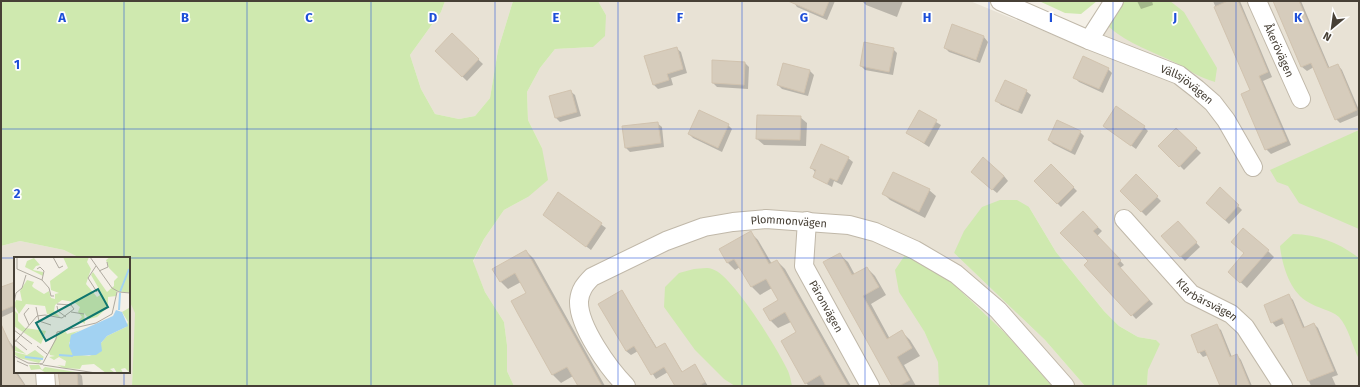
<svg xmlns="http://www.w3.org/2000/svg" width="1360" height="387" viewBox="0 0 1360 387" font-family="'Fira Sans',sans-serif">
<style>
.residential{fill:#e8e2d5}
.green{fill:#cfe9af}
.shadow{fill:#0003}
.building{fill:#d6ccbc;stroke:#d1c3af}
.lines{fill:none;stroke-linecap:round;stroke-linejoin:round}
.minor-casing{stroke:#c0b8a9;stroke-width:20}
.minor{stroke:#fff;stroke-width:18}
.grid{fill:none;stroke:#1d4ed8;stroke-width:1;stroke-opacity:0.55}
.labels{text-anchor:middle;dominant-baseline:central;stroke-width:3.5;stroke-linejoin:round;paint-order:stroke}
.street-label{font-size:11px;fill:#474036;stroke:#fff}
.inset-river{fill:none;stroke:#a2d2f2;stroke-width:2}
.inset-road{fill:none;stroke:#afaaa0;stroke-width:1}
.view{fill:#0f766e;fill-opacity:0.15;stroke:#0f766e;stroke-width:2}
.inset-edge{fill:none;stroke:#474036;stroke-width:2}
.grid-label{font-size:13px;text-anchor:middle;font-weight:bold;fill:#1d4ed8;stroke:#fff;stroke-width:3.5;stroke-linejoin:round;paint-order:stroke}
</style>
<rect width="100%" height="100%" fill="#f4f0e7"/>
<!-- residential -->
<path class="residential" d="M 445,1 L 513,1 L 498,50 L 490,98 L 475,116 L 459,119 L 435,114 L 421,89 L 410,55 L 441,12 Z
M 598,1 L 970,1 L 1092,51 L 1118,1 L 1359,1 L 1359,386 L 1147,386 L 1148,370 L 1156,340 L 1138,337 L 1119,326 L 1104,311 L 1056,252 L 1029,207 L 954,253 L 1045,340 L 1085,386 L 1052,386 L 1005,333 L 947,278 L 924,331 L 939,362 L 939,386 L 514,386 L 507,371 L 507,345 L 504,322 L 485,292 L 473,262 L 484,239 L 504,210 L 528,197 L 542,148 L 528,120 L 527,92 L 540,68 L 555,49 L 593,47 L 606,15 Z
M 20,241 L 64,250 L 80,258 L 15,258 L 15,372 L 129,372 L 129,300 L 136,313 L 132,386 L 1,386 L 1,246 Z"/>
<!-- green -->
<path class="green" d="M 1,1 L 445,1 L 441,12 L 410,55 L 421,89 L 435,114 L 459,119 L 475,116 L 490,98 L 498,50 L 513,1 L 598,1 L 606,15 L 605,36 L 593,47 L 555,49 L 540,68 L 527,92 L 528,120 L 542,148 L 548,180 L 528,197 L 504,210 L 484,239 L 473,261 L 485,292 L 504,322 L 507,345 L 507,371 L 514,386 L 132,386 L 135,313 L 129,300 L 129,258 L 80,258 L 64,250 L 20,241 L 1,246 Z
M 1039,1 L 1097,1 L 1081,14 L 1065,13 Z
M 1121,1 L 1170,1 L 1184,12 L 1217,68 L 1215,82 C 1198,77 1191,71 1176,63 C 1154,52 1128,44 1109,27 L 1114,12 Z
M 1359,130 L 1359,229 L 1299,203 L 1288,186 L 1277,182 L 1270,170 Z
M 1000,200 L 1017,200 L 1029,207 L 1056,252 L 1104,311 L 1119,326 L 1138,337 L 1156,340 L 1160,344 L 1148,370 L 1147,386 L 1085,386 L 1045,340 L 954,253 L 964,231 L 982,207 Z
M 1293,234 C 1319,235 1338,242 1359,258 L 1359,359 C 1352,346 1349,328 1339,317 C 1331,310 1317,308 1308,302 C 1290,292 1282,265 1280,246 Z
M 905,255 L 947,278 L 1005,333 L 1052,386 L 939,386 L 938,362 L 924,331 L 899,292 L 895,270 Z
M 694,269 C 699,269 707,267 712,269 C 732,274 779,351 788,371 C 790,376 791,381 792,386 L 735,386 L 724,379 L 695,350 L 664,307 L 665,287 L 679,273 Z"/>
<!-- shadow -->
<path class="shadow" d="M 793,1 L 835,1 L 827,20 L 797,7 Z
M 862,1 L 903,1 L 897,17 L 866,5 Z
M 1137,1 L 1152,1 L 1153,5 L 1141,9 Z
M 1213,1 L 1240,1 L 1272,77 L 1263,81 L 1291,145 L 1271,154 L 1266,149 L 1251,91 Z
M 1275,1 L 1301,1 L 1330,69 L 1338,65 L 1342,70 L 1359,110 L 1359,115 L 1340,123 L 1336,119 L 1314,67 L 1307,71 L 1302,67 Z
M 953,26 L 984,37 L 988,42 L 980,63 L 949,52 L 945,48 Z
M 452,35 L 483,64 L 467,81 L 436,51 Z
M 676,48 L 681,52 L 687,73 L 671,78 L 673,85 L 658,89 L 654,85 Z
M 893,49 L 897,53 L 893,75 L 865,70 L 861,66 Z
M 745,63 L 749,67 L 748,89 L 717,87 L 713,83 Z
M 784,64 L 810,71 L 814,75 L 808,96 L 782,89 L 778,85 Z
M 1108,69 L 1112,73 L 1103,93 L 1079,82 L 1074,77 Z
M 570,91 L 575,95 L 581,116 L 560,122 L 556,118 Z
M 1026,91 L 1031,95 L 1022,114 L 1001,105 L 996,100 Z
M 919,112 L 941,125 L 929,147 L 908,133 Z
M 800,117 L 807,123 L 806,146 L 764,145 L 757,139 Z
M 657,123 L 662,127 L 664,147 L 630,152 L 626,148 Z
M 728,125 L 732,129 L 722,152 L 693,138 L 689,134 Z
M 1104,126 L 1144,127 L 1148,131 L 1136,149 Z
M 1176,129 L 1201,153 L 1184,170 L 1160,146 Z
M 1080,132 L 1084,136 L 1075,155 L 1053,144 L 1049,140 Z
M 848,158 L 853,162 L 842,185 L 834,181 L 832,187 L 814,177 L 815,172 L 811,167 Z
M 1051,165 L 1077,191 L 1061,207 L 1035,181 Z
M 976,176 L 1004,176 L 1008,181 L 997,193 Z
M 1136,176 L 1161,201 L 1146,216 L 1121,191 Z
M 1220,188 L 1242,210 L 1229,224 L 1207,203 Z
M 929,190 L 936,196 L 925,218 L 890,200 L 884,194 Z
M 558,193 L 606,228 L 591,250 L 544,215 Z
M 1083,213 L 1102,231 L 1097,236 L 1124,265 L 1120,268 L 1153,304 L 1136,319 L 1085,265 L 1089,261 Z
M 1182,227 L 1200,247 L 1185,261 L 1162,236 Z
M 750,232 L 758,240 L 772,264 L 777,261 L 785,269 L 851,386 L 827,386 L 826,384 L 823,386 L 809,386 L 806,383 L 797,333 L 791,322 L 778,328 L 770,320 L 779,301 L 772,288 L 760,295 L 752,287 L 740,267 L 735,270 L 727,262 Z
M 526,251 L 534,259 L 605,386 L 579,386 L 573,376 L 561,383 L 553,375 L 512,302 L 527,294 L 521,282 L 508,289 L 500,281 Z
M 1268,251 L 1274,257 L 1247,288 L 1236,278 L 1245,254 Z
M 840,255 L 848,262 L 855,275 L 867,268 L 875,276 L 886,295 L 871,304 L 890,339 L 902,332 L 910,340 L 920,356 L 904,365 L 916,386 L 893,386 Z
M 15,283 L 15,311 L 2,317 L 1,289 Z
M 622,291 L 657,348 L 665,344 L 683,373 L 695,366 L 708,386 L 676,386 L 668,372 L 656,379 L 638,351 L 631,355 L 626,351 L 599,304 Z
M 1289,296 L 1293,300 L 1305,328 L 1314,324 L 1318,328 L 1338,375 L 1332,377 L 1336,386 L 1311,386 L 1285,323 L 1276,327 L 1272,322 Z
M 1216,326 L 1221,330 L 1232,357 L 1237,355 L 1241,360 L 1252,386 L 1221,386 L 1208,355 L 1203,357 L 1199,352 Z
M 1,330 L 15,349 L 15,372 L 17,372 L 26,386 L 3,386 L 1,383 Z
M 59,372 L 78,372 L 82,376 L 83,386 L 61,386 Z"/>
<!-- building -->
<path class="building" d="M 788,1 L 829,1 L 823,16 Z
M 1228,1 L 1238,1 L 1249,26 L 1268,72 L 1259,76 L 1287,141 L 1265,150 L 1241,94 L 1250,90 L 1214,7 Z
M 1273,1 L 1299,1 L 1328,68 L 1338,64 L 1357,110 L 1335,120 L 1311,63 L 1301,67 Z
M 952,24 L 984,36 L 976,60 L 944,48 Z
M 452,33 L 479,59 L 462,77 L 435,51 Z
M 864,42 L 894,48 L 889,72 L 860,66 Z
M 677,47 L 683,69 L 667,74 L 669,80 L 653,85 L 644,56 Z
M 1083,56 L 1109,68 L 1099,89 L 1073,78 Z
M 712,60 L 745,62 L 744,85 L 712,83 Z
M 783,63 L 810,70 L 804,93 L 777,85 Z
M 1005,80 L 1027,90 L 1018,111 L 995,101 Z
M 571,90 L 577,112 L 555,118 L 549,96 Z
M 1116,106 L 1145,126 L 1131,146 L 1103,126 Z
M 699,110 L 729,124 L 718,148 L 688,134 Z
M 919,110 L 937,120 L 924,143 L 906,133 Z
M 757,115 L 801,116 L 800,140 L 756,139 Z
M 1057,120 L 1081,131 L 1071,151 L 1048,140 Z
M 658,122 L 661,143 L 625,148 L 622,126 Z
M 1176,128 L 1197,148 L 1179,167 L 1158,146 Z
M 821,144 L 849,157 L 837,181 L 830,178 L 827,184 L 813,177 L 816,170 L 810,168 Z
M 983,157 L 1004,176 L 992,190 L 971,172 Z
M 1051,164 L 1074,187 L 1057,204 L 1034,181 Z
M 893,172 L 930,189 L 919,212 L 882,194 Z
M 1136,174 L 1158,196 L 1141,212 L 1120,191 Z
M 1220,187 L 1239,205 L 1225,220 L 1206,203 Z
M 558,192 L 602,223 L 586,247 L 543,215 Z
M 1083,211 L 1098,227 L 1093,231 L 1121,260 L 1117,264 L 1149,300 L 1131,316 L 1084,265 L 1088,261 L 1060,233 Z
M 1178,221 L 1197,242 L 1180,257 L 1161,236 Z
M 1243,228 L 1269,250 L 1240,283 L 1228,272 L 1244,253 L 1231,242 Z
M 751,231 L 769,264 L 777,260 L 848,386 L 826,386 L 820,375 L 805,384 L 781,341 L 796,332 L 785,312 L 770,321 L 763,309 L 778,300 L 766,279 L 751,287 L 734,259 L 727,263 L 719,249 Z
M 526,250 L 602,386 L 578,386 L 567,367 L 552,375 L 518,314 L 511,301 L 526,293 L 515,273 L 500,282 L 492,269 Z
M 840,253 L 852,275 L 867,267 L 879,287 L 863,296 L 887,339 L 902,330 L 912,348 L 897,357 L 910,380 L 899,386 L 892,386 L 823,262 Z
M 15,282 L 15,305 L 1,311 L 1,287 Z
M 622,290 L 656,348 L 665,343 L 682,372 L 695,364 L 705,382 L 699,386 L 675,386 L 664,367 L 651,375 L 634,346 L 626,351 L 598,304 Z
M 1289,294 L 1303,328 L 1314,323 L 1334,371 L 1308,381 L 1282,318 L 1271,323 L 1264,305 Z
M 1,324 L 15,355 L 15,372 L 25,386 L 1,386 Z
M 1217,324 L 1230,357 L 1237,354 L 1250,386 L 1220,386 L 1205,350 L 1198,353 L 1191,335 Z
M 58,372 L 77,372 L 78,386 L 60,386 Z"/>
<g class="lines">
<!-- minor casing -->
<g class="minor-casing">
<g id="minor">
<path d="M 1000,1 L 1089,40 L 1114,1"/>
<path id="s1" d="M 1257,1 L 1301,99"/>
<path id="s2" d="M 1089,40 L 1179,75 L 1197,89 L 1213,103 L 1226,120 L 1253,167"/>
<path id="s3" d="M 1124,219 L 1191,294 L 1231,314 L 1245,327 L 1283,386"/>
<path id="s4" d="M 807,221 L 804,266 L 870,386"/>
<path d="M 45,372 L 46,386"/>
<path id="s5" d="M 626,386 C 609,369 578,326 579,301 C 580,290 585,284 592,277 L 666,241 L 704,227 L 733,222 L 766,219 L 849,225 L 875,232 L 915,250 L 956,274 L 998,310 L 1065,386"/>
</g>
</g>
<!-- minor -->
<use href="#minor" class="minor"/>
</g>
<!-- grid -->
<path class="grid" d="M 124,1 L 124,258M 247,1 L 247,386M 371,1 L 371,386M 495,1 L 495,386M 618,1 L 618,386M 742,1 L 742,386M 865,1 L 865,386M 989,1 L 989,386M 1113,1 L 1113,386M 1236,1 L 1236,386M 1,129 L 1359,129M 1,258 L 15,258M 15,258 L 129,258M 129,258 L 1359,258M 124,372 L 124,386"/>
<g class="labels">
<!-- street labels -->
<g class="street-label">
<text stroke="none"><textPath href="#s1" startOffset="54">Åkerövägen</textPath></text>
<text stroke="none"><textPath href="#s2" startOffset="108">Vällsjövägen</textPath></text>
<text stroke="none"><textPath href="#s5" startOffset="335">Plommonvägen</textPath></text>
<text stroke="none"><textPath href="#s3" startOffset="117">Klarbärsvägen</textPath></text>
<text stroke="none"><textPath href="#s4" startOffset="91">Päronvägen</textPath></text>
</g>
</g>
<!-- overview -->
<g transform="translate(14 257)">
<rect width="116" height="116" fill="#f4f0e7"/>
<path d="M 49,0 L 75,0 L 73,5 L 77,12 L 72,27 L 83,40 L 88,37 L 77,18 L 79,15 L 93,35 L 100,29 L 100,24 L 104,20 L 95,11 L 92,3 L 96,0 L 116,0 L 116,36 L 103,34 L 102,39 L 94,40 L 94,50 L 83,60 L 75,62 L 70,56 L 71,67 L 65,63 L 68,60 L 64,55 L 66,50 L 60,45 L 48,43 L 41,48 L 40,54 L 46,60 L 33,57 L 31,49 L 12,47 L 5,57 L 0,48 L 2,43 L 8,44 L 6,34 L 13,23 L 20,25 L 18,29 L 20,31 L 30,37 L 35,34 L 37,41 L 41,42 L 41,37 L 45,36 L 37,33 L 36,24 L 54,11 ZM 20,1 L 26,8 L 22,9 L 19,13 L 29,15 L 29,19 L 11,10 L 13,4 ZM 116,45 L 116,116 L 111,111 L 107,112 L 109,116 L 103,116 L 100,111 L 96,112 L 101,116 L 92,116 L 80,107 L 68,108 L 66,112 L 50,111 L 43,108 L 51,109 L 52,104 L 45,100 L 40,103 L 35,100 L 41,99 L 36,98 L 35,95 L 44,76 L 52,75 L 53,77 L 64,74 L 67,73 L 61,76 L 55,86 L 59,97 L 75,99 L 86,95 L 87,86 L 93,79 L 112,70 L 114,65 L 108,55 L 115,51 ZM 0,53 L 4,57 L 4,64 L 11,71 L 32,74 L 27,87 L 0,69 ZM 0,88 L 12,97 L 1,94 L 1,95 L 13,98 L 21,93 L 30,100 L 25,106 L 5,101 L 0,97 ZM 15,108 L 25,108 L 28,113 L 31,110 L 68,116 L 32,116 L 26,112 L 17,113 Z" fill="#cfe9af"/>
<path d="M 102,53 L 108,55 L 114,69 L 93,79 L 87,86 L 88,94 L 82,98 L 59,99 L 55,89 L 57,78 L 99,59 Z" fill="#a2d2f2"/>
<path class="inset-river" d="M 106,35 L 115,12M 105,53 L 106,36M 45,98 L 59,99M 11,100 L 29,102"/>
<path class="inset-road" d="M 3,0 L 3,12 L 28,23 L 35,31 L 37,39 L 40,39M 39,0 L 45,11 L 49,9M 76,0 L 98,31 L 105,35 L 116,36M 82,9 L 74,21 L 83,35M 23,12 L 26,10 L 30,14 L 28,23M 85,14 L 94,10 L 93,5M 0,46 L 2,36 L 8,31 L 12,18M 43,49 L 44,54 L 52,60M 22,50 L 25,64 L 37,68M 15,51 L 10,57 L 15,68M 57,55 L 70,57M 0,73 L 18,87M 0,82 L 13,93M 0,86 L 23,59 L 31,58 L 48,61 L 60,52 L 57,48 L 43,47M 23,89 L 33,97M 0,99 L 14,106 L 29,107 L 26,107M 3,104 L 14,109M 29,106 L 42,82 L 43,75 L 82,66 L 98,57 L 103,35M 29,108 L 82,116"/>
<path class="view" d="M 84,32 L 94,50 L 32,84 L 22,66 Z"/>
<rect width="116" height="116" class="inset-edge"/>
</g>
<g class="grid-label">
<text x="62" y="22">A</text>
<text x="185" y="22">B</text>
<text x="309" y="22">C</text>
<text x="433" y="22">D</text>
<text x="556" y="22">E</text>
<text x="680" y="22">F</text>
<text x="804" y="22">G</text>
<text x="927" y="22">H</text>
<text x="1051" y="22">I</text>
<text x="1175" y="22">J</text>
<text x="1298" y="22">K</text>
<text x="17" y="69">1</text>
<text x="17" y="198">2</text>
</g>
<!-- border -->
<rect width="1360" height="387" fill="none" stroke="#474036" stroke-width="4"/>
<!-- north arrow -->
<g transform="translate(1332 28) rotate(209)" stroke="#ffffff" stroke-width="3" paint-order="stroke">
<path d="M0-3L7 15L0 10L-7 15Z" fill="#474036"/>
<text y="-6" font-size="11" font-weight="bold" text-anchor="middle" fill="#474036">N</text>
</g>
</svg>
